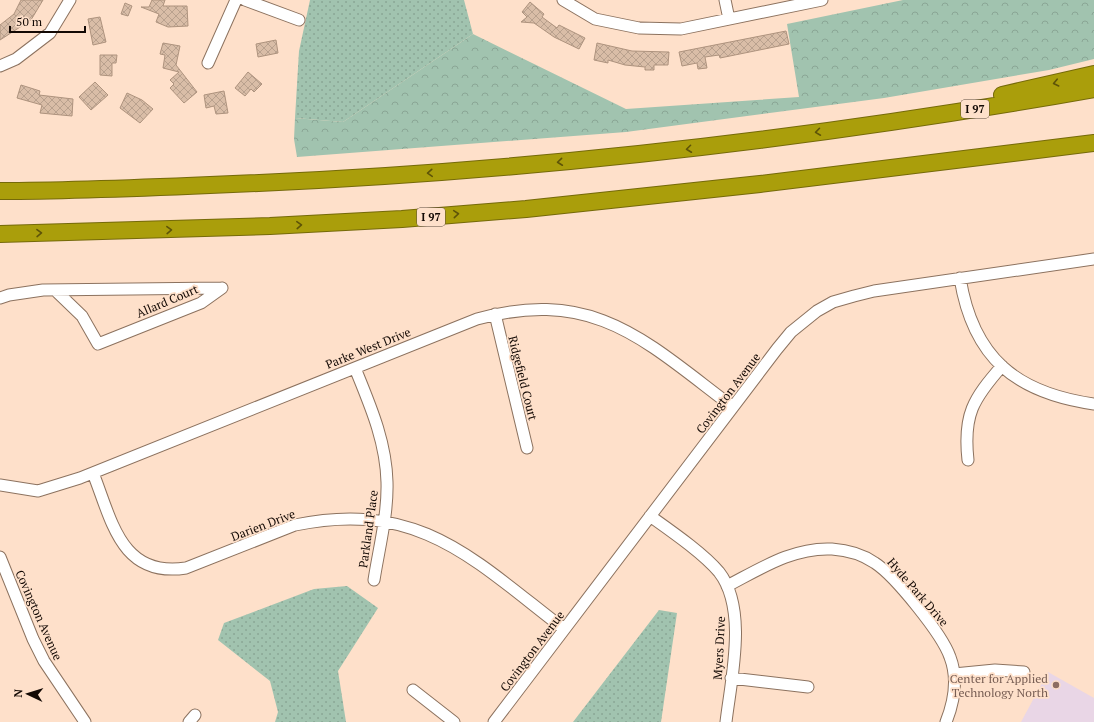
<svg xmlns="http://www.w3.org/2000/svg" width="1094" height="722" viewBox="0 0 1094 722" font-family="'PT Serif',serif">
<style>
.education{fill:#e9d6e6}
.forest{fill:url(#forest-crowns)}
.park{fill:url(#park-dots)}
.building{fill:url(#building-cross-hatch);stroke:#ae937e}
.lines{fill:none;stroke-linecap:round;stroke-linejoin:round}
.minor-casing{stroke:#8c725f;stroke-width:13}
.highway-casing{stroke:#756a09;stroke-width:18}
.minor{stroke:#fff;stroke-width:11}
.highway{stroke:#aa9e0b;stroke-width:16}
.oneway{stroke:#5e5408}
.education-dot{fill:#8d6e63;stroke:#fee0ca;stroke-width:1.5}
.labels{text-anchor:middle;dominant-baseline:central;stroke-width:3.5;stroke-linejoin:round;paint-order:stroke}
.shield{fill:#fee0ca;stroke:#5a4a3f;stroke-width:1}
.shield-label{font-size:11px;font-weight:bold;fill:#130904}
.street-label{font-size:12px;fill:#130904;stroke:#fee0ca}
.education-label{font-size:12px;fill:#785e54;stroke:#fee0ca;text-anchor:end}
</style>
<defs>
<pattern id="forest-crowns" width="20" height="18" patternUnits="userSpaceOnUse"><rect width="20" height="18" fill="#a1c3af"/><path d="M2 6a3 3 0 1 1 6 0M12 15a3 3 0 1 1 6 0" fill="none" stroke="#8aa695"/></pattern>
<pattern id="park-dots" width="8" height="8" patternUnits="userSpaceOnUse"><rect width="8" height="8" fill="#a1c3af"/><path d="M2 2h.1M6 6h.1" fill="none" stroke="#8aa695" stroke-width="1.8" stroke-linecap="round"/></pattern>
<pattern id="building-cross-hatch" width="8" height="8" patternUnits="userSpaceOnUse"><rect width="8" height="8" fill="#d9bda7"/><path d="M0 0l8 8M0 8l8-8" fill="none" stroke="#b9a18e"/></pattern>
</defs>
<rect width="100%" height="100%" fill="#fee0ca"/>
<!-- education -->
<path class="education" d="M 1048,672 L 1094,698 L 1094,722 L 1021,722 Z"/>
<!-- forest -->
<path class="forest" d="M 903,0 L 1094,0 L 1094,59 L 1049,70 L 884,98 L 626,132 L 297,157 L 294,139 L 295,118 L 343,122 L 473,34 L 626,109 L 799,97 L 787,24 Z"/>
<!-- park -->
<path class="park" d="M 310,0 L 464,0 L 473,34 L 343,122 L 295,118 L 299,51 Z
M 347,586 L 378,608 L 338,671 L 346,722 L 275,722 L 278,712 L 270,681 L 218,640 L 224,623 L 314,589 Z
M 659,610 L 677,613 L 661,722 L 573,722 Z"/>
<!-- building -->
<path class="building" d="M 21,0 L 43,0 L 31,20 L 0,40 L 0,25 L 14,14 Z
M 152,0 L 165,0 L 163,6 L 187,6 L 188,26 L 168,27 L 156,22 L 159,14 L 141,7 L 149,7 Z
M 530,2 L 544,14 L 542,17 L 557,28 L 559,25 L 585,38 L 579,49 L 554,37 L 534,23 L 521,22 L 527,17 L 522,12 Z
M 125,3 L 132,6 L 128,16 L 121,14 Z
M 100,17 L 106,42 L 93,45 L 88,19 Z
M 786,31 L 789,44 L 720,58 L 719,55 L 705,57 L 707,68 L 698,69 L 697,63 L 682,66 L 679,52 Z
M 276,40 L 278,53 L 258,57 L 256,44 Z
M 163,43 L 180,46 L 176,65 L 197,92 L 184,103 L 170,88 L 174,84 L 170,80 L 179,72 L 163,68 L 165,55 L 160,54 Z
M 597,43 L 632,51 L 669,52 L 668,65 L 654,65 L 654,70 L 645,70 L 645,67 L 625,65 L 608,60 L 608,63 L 594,60 Z
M 100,55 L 117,55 L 116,63 L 112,63 L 112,76 L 100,75 Z
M 248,72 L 262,84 L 254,92 L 251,89 L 245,96 L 235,88 Z
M 95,82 L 108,95 L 91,110 L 79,97 Z
M 21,85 L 40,91 L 39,95 L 73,99 L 72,116 L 40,113 L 42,105 L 17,98 Z
M 224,91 L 228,113 L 216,114 L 214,106 L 206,108 L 204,95 Z
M 127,93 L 142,100 L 153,109 L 140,123 L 120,108 Z"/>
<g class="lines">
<!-- minor casing -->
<g class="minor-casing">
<path id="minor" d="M 245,0 L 299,20
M 563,0 L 595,19 L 639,28 L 681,29 L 822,0
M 725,0 L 729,19
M 208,63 L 236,0
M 0,66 L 16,59 L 50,33 L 70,0
M 960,278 C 973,358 1016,393 1094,404
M 55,290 L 82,316 L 98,344 L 201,303 L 222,288
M 0,298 L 9,295 L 43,290 L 222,288
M 495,314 L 527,448
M 355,368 C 370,405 386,441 387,482 C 388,514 379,548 374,580
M 968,460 C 963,415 973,399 1002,366
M 93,473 C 112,521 121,578 186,568 L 295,525 C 419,499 474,560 564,629
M 0,485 L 38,491 L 80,478 L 477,319 C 595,287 645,341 733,407
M 650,516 C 671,531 703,553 719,572 C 748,609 731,679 726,722
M 0,557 L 33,639 L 44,661 L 85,722
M 727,586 C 760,569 793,547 832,549 C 846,550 862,554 875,563 C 895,576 942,634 950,657 C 958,678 954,702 946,722
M 954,674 L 995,670 L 1024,672
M 731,678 L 808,687
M 413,690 L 454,722
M 189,722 L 195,715
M 494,722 L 777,349 L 791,332 L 817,311 L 833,302 L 854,296 L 874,291 L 1094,259"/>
</g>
<!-- highway casing -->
<g class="highway-casing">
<path id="highway" d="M 1002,95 L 1094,74
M 0,191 C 70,191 140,188 210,185 C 506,174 802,141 1094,89
M 0,234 L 270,226 L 402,219 L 526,209 L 760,184 L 1094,143"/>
</g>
<!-- minor -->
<use href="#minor" class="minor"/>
<!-- highway -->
<use href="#highway" class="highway"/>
</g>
<!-- one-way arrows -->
<defs><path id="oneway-chevron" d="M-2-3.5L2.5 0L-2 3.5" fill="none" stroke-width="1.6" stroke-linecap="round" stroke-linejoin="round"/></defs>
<g class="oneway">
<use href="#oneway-chevron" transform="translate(1056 83) rotate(167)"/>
<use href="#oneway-chevron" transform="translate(818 132) rotate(172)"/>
<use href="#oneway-chevron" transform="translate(689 149) rotate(173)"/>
<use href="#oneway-chevron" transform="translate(560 162) rotate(174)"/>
<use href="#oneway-chevron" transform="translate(430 173) rotate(176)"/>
<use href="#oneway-chevron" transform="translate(456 214) rotate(-5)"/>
<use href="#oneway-chevron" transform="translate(299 225) rotate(-3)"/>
<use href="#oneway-chevron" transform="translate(169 230) rotate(-2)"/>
<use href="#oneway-chevron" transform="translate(39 233) rotate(-1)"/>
</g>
<!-- markers -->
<circle class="education-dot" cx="1056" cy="685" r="4"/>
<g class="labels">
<!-- shield labels -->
<g class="shield">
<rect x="961" y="100" width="28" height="18" rx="3"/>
<rect x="417" y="208" width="28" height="18" rx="3"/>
</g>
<g class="shield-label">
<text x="975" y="109">I 97</text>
<text x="431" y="217">I 97</text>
</g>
<!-- street labels -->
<g class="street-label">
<text transform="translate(167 301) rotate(-23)">Allard Court</text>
<text transform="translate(368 348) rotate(-22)">Parke West Drive</text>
<text transform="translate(523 378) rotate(76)">Ridgefield Court</text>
<text transform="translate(728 393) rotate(-53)">Covington Avenue</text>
<text transform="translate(263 525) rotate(-21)">Darien Drive</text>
<text transform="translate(368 529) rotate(-82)">Parkland Place</text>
<text transform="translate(918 592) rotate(49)">Hyde Park Drive</text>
<text transform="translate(39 615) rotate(66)">Covington Avenue</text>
<text transform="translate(719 648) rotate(-87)">Myers Drive</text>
<text transform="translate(532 651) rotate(-53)">Covington Avenue</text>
</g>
<!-- education labels -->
<g class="education-label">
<text x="1048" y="678">Center for Applied<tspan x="1048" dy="14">Technology North</tspan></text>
</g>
</g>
<!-- north arrow -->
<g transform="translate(28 694) rotate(274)" stroke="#fee0ca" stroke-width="3" paint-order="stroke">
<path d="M0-3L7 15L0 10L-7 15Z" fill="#130904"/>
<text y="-6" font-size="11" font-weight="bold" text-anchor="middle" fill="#130904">N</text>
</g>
<!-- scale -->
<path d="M10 26v6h75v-6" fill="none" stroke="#130904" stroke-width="2"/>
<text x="16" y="26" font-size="12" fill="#130904" stroke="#fee0ca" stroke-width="3" paint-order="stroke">50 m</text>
</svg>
